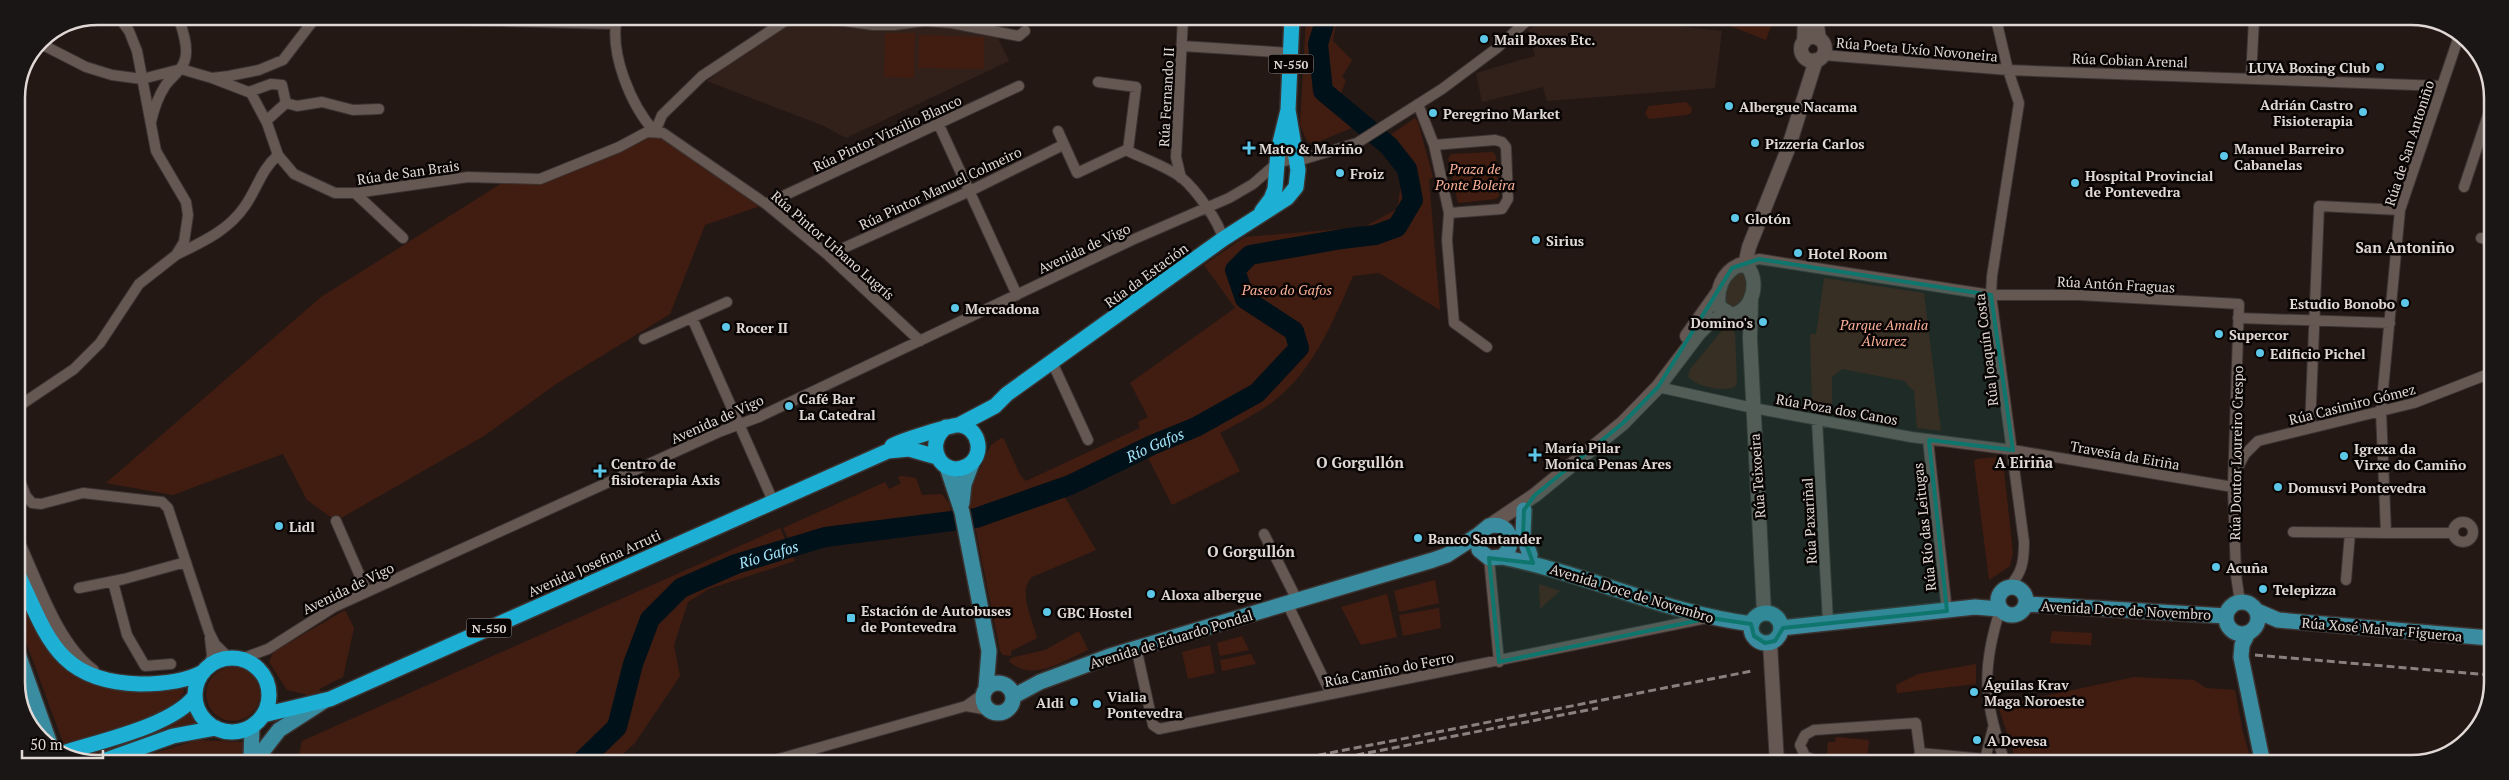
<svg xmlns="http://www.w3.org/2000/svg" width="2509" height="780" viewBox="0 0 2509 780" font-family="'PT Serif',serif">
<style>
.built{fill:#32211b}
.green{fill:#411d11}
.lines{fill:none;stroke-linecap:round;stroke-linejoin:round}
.river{stroke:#001119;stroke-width:20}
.street-casing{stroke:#3b3331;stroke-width:12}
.secondary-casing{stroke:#3b3331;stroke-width:16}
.primary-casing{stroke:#3b3331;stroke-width:18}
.highway-casing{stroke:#3b3331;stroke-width:18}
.street{stroke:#655752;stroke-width:10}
.secondary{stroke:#655752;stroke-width:14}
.primary{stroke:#3a8ca0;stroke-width:15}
.highway{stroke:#1dafd4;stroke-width:15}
.rail{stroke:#8a817e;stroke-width:3;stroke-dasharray:8 4;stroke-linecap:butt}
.marked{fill:#0f766e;fill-opacity:0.2;stroke:#0f766e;stroke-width:4;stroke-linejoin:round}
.poi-dot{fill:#5dc7e8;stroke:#090504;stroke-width:2}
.labels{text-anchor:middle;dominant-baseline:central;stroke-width:5;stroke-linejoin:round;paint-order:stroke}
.shield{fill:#090504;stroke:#a09996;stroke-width:1}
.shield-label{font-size:12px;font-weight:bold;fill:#e0d8d5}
.poi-label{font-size:14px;font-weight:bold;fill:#e0d8d5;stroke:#090504;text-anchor:start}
.street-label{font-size:14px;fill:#e0d8d5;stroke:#090504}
.park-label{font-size:14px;font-style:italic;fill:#feb29a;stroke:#090504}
.neighbourhood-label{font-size:15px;font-weight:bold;fill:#e0d8d5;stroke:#090504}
.water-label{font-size:15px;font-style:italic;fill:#a5e5fb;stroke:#090504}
.rim{fill:none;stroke:#e0d8d5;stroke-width:2.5}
</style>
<rect width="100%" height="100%" fill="#241815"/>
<!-- built -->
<path class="built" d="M 807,18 L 889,29 L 937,25 L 997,36 L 1009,61 L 846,138 L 824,126 L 707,81 L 747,50 L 787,23 Z
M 1547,18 L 1605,18 L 1722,31 L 1715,88 L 1547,101 L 1543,87 L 1482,102 L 1476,73 L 1535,56 L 1528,29 L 1540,24 Z"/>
<!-- green -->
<path class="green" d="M 1306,18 L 1337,18 L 1333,41 L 1352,60 L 1342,77 L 1346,80 L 1339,99 L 1370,117 L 1364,123 L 1313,144 L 1307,141 L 1300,125 Z
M 1710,18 L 1774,18 L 1766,40 Z
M 885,33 L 915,33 L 914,78 L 884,77 Z
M 919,35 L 984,37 L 984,69 L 918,68 Z
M 1686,102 L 1692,108 L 1691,113 L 1687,115 L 1649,119 L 1645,113 L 1649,106 Z
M 1415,118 L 1418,122 L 1433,177 L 1429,180 L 1440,310 L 1379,273 L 1353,276 C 1332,324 1310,379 1264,408 C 1250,417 1235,425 1220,433 L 1240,471 L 1172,505 L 1145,452 L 1063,494 L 1096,550 L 1032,577 C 1017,591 1033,621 1037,638 L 1011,651 L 1011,656 L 1003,655 L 1000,651 L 976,531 L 967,507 L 971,489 L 991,445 L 1001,438 L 1004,439 L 1020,475 L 1026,481 L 1140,428 L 1138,422 L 1148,417 L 1130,383 L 1235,308 L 1204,265 L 1245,237 L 1364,227 L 1397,209 L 1402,178 L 1380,142 Z
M 655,132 L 766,204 L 705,225 L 670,314 L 556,384 L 484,436 L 336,521 L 307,500 L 283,454 L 173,495 L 106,483 L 321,297 L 510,178 L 540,179 Z
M 1493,152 L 1496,156 L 1499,196 L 1496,199 L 1458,203 L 1448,159 L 1451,154 Z
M 1744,271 C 1749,286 1749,302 1732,308 L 1725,303 C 1724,290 1730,281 1738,272 Z
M 1824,278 L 1924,293 L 1941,431 L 1917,428 L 1914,391 L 1904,381 L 1842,369 L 1832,377 L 1832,413 L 1812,409 L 1810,334 L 1816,334 Z
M 1725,327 L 1730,327 L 1735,333 L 1737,381 L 1735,387 C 1722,392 1698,387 1688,377 L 1690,369 Z
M 1997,457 L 2003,461 L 2013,553 L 2010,566 L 1989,580 L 1974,461 L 1977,459 Z
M 901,476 L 916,478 L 922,495 L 942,494 L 949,503 L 952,517 L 831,532 L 792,546 L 783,528 L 885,482 L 889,489 L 901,483 L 898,477 Z
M 780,528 L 795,561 L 709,589 L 688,602 L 674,645 L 680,676 L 635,743 L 614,762 L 299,761 L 298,759 L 302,741 Z
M 1435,580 L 1439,603 L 1399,612 L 1394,591 Z
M 16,584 L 68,667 L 102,687 L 127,692 L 185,689 C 177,716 92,738 65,748 L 16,615 Z
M 1539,584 L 1560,591 L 1540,609 Z
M 1387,594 L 1397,637 L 1361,645 L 1341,607 Z
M 1439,608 L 1441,628 L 1403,636 L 1399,615 Z
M 345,610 L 354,628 L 343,677 L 319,689 L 322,693 L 312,696 L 287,690 L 269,662 L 273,652 Z
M 1079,631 L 1088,650 C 1063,661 1032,683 1009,661 L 1011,658 L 1045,650 Z
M 2052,631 L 2092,633 L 2091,645 L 2050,643 Z
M 1242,636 L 1249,650 L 1220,656 L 1217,643 Z
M 1210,645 L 1215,673 L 1188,679 L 1182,652 Z
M 1251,654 L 1256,664 L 1222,671 L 1220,660 Z
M 1976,664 L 1976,684 L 1897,693 L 1896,685 L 1918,674 Z
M206 694a27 27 0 1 1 54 0a27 27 0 1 1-54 0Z
M 2134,677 L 2194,680 L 2206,688 L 2235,690 L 2243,732 L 2252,764 L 2017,763 L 1998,706 Z
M 190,713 L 198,724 L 178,728 L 81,761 L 71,758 L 174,724 Z
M 1836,737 L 1869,740 L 1867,761 L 1876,763 L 1835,759 L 1834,754 L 1827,754 L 1828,742 L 1835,742 Z
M 197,740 L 243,742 L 243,761 L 129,761 Z"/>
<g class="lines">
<!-- river -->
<path class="river" id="s1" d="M 581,762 L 617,727 L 633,664 L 650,619 L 681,588 L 736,564 L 825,537 L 976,518 L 1070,485 L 1152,445 L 1196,427 L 1257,393 L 1299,348 L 1294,331 L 1245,299 L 1235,270 L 1250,255 L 1342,239 L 1375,235 L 1397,227 L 1413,200 L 1407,169 L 1389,146 L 1323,91 L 1318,44 L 1326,18"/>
<!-- street casing -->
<g class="street-casing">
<path id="street" d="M 340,17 L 615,24
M 617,17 C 609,53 631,106 655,132
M 816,17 L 873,25 L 894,25 L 925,21 L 951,23 L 1019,36 L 1025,31
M 1681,18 L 1691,19
M 1996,19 L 2008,70 L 2019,103 L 1992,276 L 1991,295 L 2024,542 C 2024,562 2022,573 2009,587
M 39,43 L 86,67 L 112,75 L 142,79 L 181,69 L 212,78 L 229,76 L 259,70 L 283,60 L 316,17
M 1182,46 L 1291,53
M 1823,55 L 2008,70 L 2442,86
M 212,78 L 251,93 L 267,123 L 278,155 L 294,174 L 335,193 L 355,193 L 468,177 L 540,179 L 619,147 L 647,132 L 663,133 L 766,204 L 828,255 L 920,341
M 2251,78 L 2254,19
M 1098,82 L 1136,87 L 1128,150
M 249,92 L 271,84 L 282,85 L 286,103 L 266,121
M 286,103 L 297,106 L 322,102 L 353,110 L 379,109
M 1418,104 L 1434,145 L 1449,213 L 1447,240 L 1454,323 L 1487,347
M 151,122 C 154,108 158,97 165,86 C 173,75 185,69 186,54 C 187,41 182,29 178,16
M 939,125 L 1017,295
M 1058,131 L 1077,173 L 1126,150 C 1144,159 1166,166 1182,178 C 1196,190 1219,221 1223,239
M 655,132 L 662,115 L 702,76 L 785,21 L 799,17
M 1434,145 L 1495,140 L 1502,142 L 1506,147 L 1508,199 L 1502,209 L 1449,213
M 1181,178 L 1176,157 L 1183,18
M 2464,187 L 2493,100
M 355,193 L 403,238
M 766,204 L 1019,86
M 2481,238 L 2492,241
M 176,255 C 202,242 228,231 245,206 C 257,189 261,170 278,155
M 828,255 L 970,191 L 1063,145
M 1747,266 L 1752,261 L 1759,259 L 1991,295 L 2079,295 L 2239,304 L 2233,487 L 2236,575 L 2240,602
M 692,318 L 773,501
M 2238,318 L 2390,323
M 644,339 L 727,302
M 1052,362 L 1088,440
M 1658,387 L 1753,408 L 1911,437 L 2013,450 L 2233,487
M 19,406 L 74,369 L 100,343 L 139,284 L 176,255 L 184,242 L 188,215 L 186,202 L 156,151 L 137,51 L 129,31 L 118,16
M 1817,420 L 1828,622
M 2310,428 L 2319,206 L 2400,210
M 1928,440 L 1947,611
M 16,444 L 20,428 L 17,418
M 16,471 L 26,496 L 32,503 L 41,504 L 83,493 L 162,502 L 168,508 L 209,632 L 215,644 L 229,658
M 2236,471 L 2245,454 L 2258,441 L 2414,403 L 2491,373
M 336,521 L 367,592
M2453 532a10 10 0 1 1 20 0a10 10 0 1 1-20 0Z
M 2293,532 L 2386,533
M 2453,533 L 2386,533 L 2381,411 L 2400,210 L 2459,36
M 1264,534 L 1297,600
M 1489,558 L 1499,662
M 2346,580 L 2350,533
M 113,582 L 127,635 L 145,666 L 171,664
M 79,588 L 124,579 L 186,562
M 1287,603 L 1331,694
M 2000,610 C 1980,673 1985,702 2005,763
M 1136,647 L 1153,725 L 1159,729 L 1707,618
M 241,659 L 268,649 L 334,607 L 719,432 L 759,417 L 1132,240 L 1229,198 L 1253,184 L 1277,163 L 1289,160 L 1301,160 L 1357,143 L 1442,89 L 1497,48 L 1530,18
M 209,665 L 212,656 L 210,638
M 966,706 L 989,710
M 1920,753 L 1985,759 L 1999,763
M 768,762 L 966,706 L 984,693
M 1820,763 L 1805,756 L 1800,745 L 1805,735 L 1814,730 L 1916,723 L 1920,753 L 1916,763
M 1984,763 L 1993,728"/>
</g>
<!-- secondary casing -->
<g class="secondary-casing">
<path id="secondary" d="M 1816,18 L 1819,39
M1801 49a12 12 0 1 1 24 0a12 12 0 1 1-24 0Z
M 1804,42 L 1805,18
M 1739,265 L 1747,266 C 1760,281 1753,311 1732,315 L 1719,307 C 1716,290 1722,273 1739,265 Z
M 1745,265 L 1749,247 L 1788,149 L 1816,60
M 1751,298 L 1750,339 L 1764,613
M 1687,336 L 1719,291
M 1489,526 L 1535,495 L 1623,423 L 1658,387 L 1699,333 L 1710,322 L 1728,314
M 16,539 C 36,581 55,643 92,671
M 1770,643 L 1777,763"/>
</g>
<!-- primary casing -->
<g class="primary-casing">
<path id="primary" d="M 947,467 L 962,512 L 989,651 L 986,688
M 962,503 L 964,484 L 972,463
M 1524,510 L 1523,535 L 1530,555
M 1502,557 C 1587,574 1666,613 1752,624
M1998 601a14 14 0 1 1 28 0a14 14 0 1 1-28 0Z
M2226 618a16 16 0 1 1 32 0a16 16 0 1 1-32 0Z
M 2026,604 L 2226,616
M 2257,611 L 2278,620 L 2490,638
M1751 628a15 15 0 1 1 30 0a15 15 0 1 1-30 0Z
M 1781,628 L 1975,607 L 1999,609
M 2248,633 L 2242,645 L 2241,657 L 2263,764
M 16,648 L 50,744
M983 698a15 15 0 1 1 30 0a15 15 0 1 1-30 0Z
M 1014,696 L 1040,682 L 1110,656 L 1433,560 L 1447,555 L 1478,535 L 1489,526 C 1509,521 1518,544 1502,557 L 1489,558 L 1479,550 L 1478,535
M 251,761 L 252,726
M 255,761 L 279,730 L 324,701"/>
</g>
<!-- highway casing -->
<g class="highway-casing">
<path id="highway" d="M 1262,211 L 1271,199 L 1275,189 L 1278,151 L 1288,110 L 1292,18
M 959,425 L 995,406 L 1007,394 L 1223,239 L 1287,198 L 1296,187 L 1298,170 L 1288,110
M 892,446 C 896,442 955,424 960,425 C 980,429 985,456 967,466 C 942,479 923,445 946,427
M 16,570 C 47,635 56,682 140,684 C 161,684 185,682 203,672
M195 695a37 37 0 1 1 74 0a37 37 0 1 1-74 0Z
M 263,715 L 330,699 L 888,451 L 909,449 L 937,457
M 63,753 C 100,741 172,726 195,696
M 103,761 L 173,736 L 216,728"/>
</g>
<!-- street -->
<use href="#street" class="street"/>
<!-- secondary -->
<use href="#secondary" class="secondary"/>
<!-- primary -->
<use href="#primary" class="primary"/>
<!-- highway -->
<use href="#highway" class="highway"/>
<!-- rail -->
<path class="rail" d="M 2255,655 L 2490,675
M 1283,762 L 1752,671
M 1321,762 L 1598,708"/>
</g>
<!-- marked area -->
<path class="marked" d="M 1759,259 L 1991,295 L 2013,450 L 1929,440 L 1947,611 L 1783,628 L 1775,641 L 1765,643 L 1754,636 L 1751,624 L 1710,618 L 1499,662 L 1489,558 L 1533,563 L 1523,535 L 1524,510 L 1535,495 L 1623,423 L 1658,387 L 1732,268 Z"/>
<!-- markers -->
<g class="poi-dot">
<circle cx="1484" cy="39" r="5"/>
<circle cx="2380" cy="67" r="5"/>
<circle cx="1729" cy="106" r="5"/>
<circle cx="2363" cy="112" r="5"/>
<circle cx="1433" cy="113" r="5"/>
<circle cx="1755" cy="143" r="5"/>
<path d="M1246.5 140.5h5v5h5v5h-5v5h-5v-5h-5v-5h5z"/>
<circle cx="2224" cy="156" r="5"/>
<circle cx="1340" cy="173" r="5"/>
<circle cx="2075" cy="183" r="5"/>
<circle cx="1735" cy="218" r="5"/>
<circle cx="1536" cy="240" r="5"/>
<circle cx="1798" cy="253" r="5"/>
<circle cx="2405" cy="303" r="5"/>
<circle cx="955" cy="308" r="5"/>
<circle cx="1763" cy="322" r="5"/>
<circle cx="726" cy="327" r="5"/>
<circle cx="2219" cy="334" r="5"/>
<circle cx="2260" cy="353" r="5"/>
<circle cx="789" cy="406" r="5"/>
<path d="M1532.5 447.5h5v5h5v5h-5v5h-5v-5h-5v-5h5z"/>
<circle cx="2344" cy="456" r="5"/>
<path d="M597.5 463.5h5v5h5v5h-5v5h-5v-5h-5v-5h5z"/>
<circle cx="2278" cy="487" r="5"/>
<circle cx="279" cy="526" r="5"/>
<circle cx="1418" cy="538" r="5"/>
<circle cx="2216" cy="567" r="5"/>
<circle cx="2263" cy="589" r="5"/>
<circle cx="1151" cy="594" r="5"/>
<circle cx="1047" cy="612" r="5"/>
<rect x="846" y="613" width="10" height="10" rx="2.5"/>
<circle cx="1974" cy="692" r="5"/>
<circle cx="1074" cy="702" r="5"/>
<circle cx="1097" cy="704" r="5"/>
<circle cx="1977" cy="740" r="5"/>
</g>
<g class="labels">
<!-- shield labels -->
<g class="shield">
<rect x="1268.5" y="54.5" width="45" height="19" rx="4"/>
<rect x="466.5" y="618.5" width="45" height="19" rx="4"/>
</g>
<g class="shield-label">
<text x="1291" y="64">N-550</text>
<text x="489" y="628">N-550</text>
</g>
<!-- poi labels -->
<g class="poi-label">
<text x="1494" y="39">Mail Boxes Etc.</text>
<text x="2370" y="67" text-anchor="end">LUVA Boxing Club</text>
<text x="2353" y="104" text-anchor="end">Adrián Castro<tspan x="2353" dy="16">Fisioterapia</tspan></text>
<text x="1739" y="106">Albergue Nacama</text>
<text x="1443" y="113">Peregrino Market</text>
<text x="1765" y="143">Pizzería Carlos</text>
<text x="1259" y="148">Mato &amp; Mariño</text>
<text x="2234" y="148">Manuel Barreiro<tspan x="2234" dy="16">Cabanelas</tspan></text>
<text x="1350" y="173">Froiz</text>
<text x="2085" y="175">Hospital Provincial<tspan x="2085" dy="16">de Pontevedra</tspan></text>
<text x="1745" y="218">Glotón</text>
<text x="1546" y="240">Sirius</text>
<text x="1808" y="253">Hotel Room</text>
<text x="2395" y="303" text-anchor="end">Estudio Bonobo</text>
<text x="965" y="308">Mercadona</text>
<text x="1753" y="322" text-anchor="end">Domino's</text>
<text x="736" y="327">Rocer II</text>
<text x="2229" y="334">Supercor</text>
<text x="2270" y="353">Edificio Pichel</text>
<text x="799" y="398">Café Bar<tspan x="799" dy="16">La Catedral</tspan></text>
<text x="1545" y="447">María Pilar<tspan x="1545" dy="16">Monica Penas Ares</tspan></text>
<text x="2354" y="448">Igrexa da<tspan x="2354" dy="16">Virxe do Camiño</tspan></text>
<text x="611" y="463">Centro de<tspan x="611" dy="16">fisioterapia Axis</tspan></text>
<text x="2288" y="487">Domusvi Pontevedra</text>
<text x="289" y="526">Lidl</text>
<text x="1428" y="538">Banco Santander</text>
<text x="2226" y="567">Acuña</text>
<text x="2273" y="589">Telepizza</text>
<text x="1161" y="594">Aloxa albergue</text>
<text x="861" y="610">Estación de Autobuses<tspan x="861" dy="16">de Pontevedra</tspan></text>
<text x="1057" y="612">GBC Hostel</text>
<text x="1984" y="684">Águilas Krav<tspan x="1984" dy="16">Maga Noroeste</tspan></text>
<text x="1107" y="696">Vialia<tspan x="1107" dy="16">Pontevedra</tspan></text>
<text x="1064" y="702" text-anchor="end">Aldi</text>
<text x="1987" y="740">A Devesa</text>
</g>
<!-- street labels -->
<g class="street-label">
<text transform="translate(1917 49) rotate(5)">Rúa Poeta Uxío Novoneira</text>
<text transform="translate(2130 60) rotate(2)">Rúa Cobian Arenal</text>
<text transform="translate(1166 97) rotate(-87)">Rúa Fernando II</text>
<text transform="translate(887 133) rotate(-25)">Rúa Pintor Virxilio Blanco</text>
<text transform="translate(2409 143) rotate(-72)">Rúa de San Antoniño</text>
<text transform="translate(408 172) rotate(-8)">Rúa de San Brais</text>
<text transform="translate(940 188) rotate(-25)">Rúa Pintor Manuel Colmeiro</text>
<text transform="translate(833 245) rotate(41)">Rúa Pintor Urbano Lugrís</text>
<text transform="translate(1084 248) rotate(-25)">Avenida de Vigo</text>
<text transform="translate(1146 275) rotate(-36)">Rúa da Estación</text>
<text transform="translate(2116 284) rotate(3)">Rúa Antón Fraguas</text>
<text transform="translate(1986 350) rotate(-97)">Rúa Joaquín Costa</text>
<text transform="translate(2352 404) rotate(-14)">Rúa Casimiro Gómez</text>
<text transform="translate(1837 409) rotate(10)">Rúa Poza dos Canos</text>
<text transform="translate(717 419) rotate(-24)">Avenida de Vigo</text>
<text transform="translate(2236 453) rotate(-89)">Rúa Doutor Loureiro Crespo</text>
<text transform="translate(2125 455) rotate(10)">Travesía da Eiriña</text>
<text transform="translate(1757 476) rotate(-94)">Rúa Teixoeira</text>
<text transform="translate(1809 521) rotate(-93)">Rúa Paxariñal</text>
<text transform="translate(1924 527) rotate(-96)">Rúa Río das Leitugas</text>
<text transform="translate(594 563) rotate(-24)">Avenida Josefina Arruti</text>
<text transform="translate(348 588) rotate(-26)">Avenida de Vigo</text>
<text transform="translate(1632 593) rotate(17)">Avenida Doce de Novembro</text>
<text transform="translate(2126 610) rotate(3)">Avenida Doce de Novembro</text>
<text transform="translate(2382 629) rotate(5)">Rúa Xosé Malvar Figueroa</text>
<text transform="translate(1171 639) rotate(-17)">Avenida de Eduardo Pondal</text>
<text transform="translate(1389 669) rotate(-11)">Rúa Camiño do Ferro</text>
</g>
<!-- park labels -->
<g class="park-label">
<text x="1475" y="168">Praza de<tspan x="1475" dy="16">Ponte Boleira</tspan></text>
<text x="1287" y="289">Paseo do Gafos</text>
<text x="1884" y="324">Parque Amalia<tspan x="1884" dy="16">Álvarez</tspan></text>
</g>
<!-- neighbourhood labels -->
<g class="neighbourhood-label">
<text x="2405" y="247">San Antoniño</text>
<text x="1360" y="462">O Gorgullón</text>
<text x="2024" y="462">A Eiriña</text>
<text x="1251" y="551">O Gorgullón</text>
</g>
<!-- water labels -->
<g class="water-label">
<text stroke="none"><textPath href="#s1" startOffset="706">Río Gafos</textPath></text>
<text stroke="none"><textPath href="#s1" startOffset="301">Río Gafos</textPath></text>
</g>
</g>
<!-- crop -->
<path d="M0 0H2509V780H0ZM98 25H2411A73 73 0 0 1 2484 98V682A73 73 0 0 1 2411 755H98A73 73 0 0 1 25 682V98A73 73 0 0 1 98 25Z" fill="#1a1615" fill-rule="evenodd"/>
<path class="rim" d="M98 25H2411A73 73 0 0 1 2484 98V682A73 73 0 0 1 2411 755H98A73 73 0 0 1 25 682V98A73 73 0 0 1 98 25Z"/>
<!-- scale -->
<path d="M22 750v8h81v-8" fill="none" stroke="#e0d8d5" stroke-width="2.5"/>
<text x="30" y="750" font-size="15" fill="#e0d8d5" stroke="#090504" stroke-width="4" paint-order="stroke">50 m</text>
</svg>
